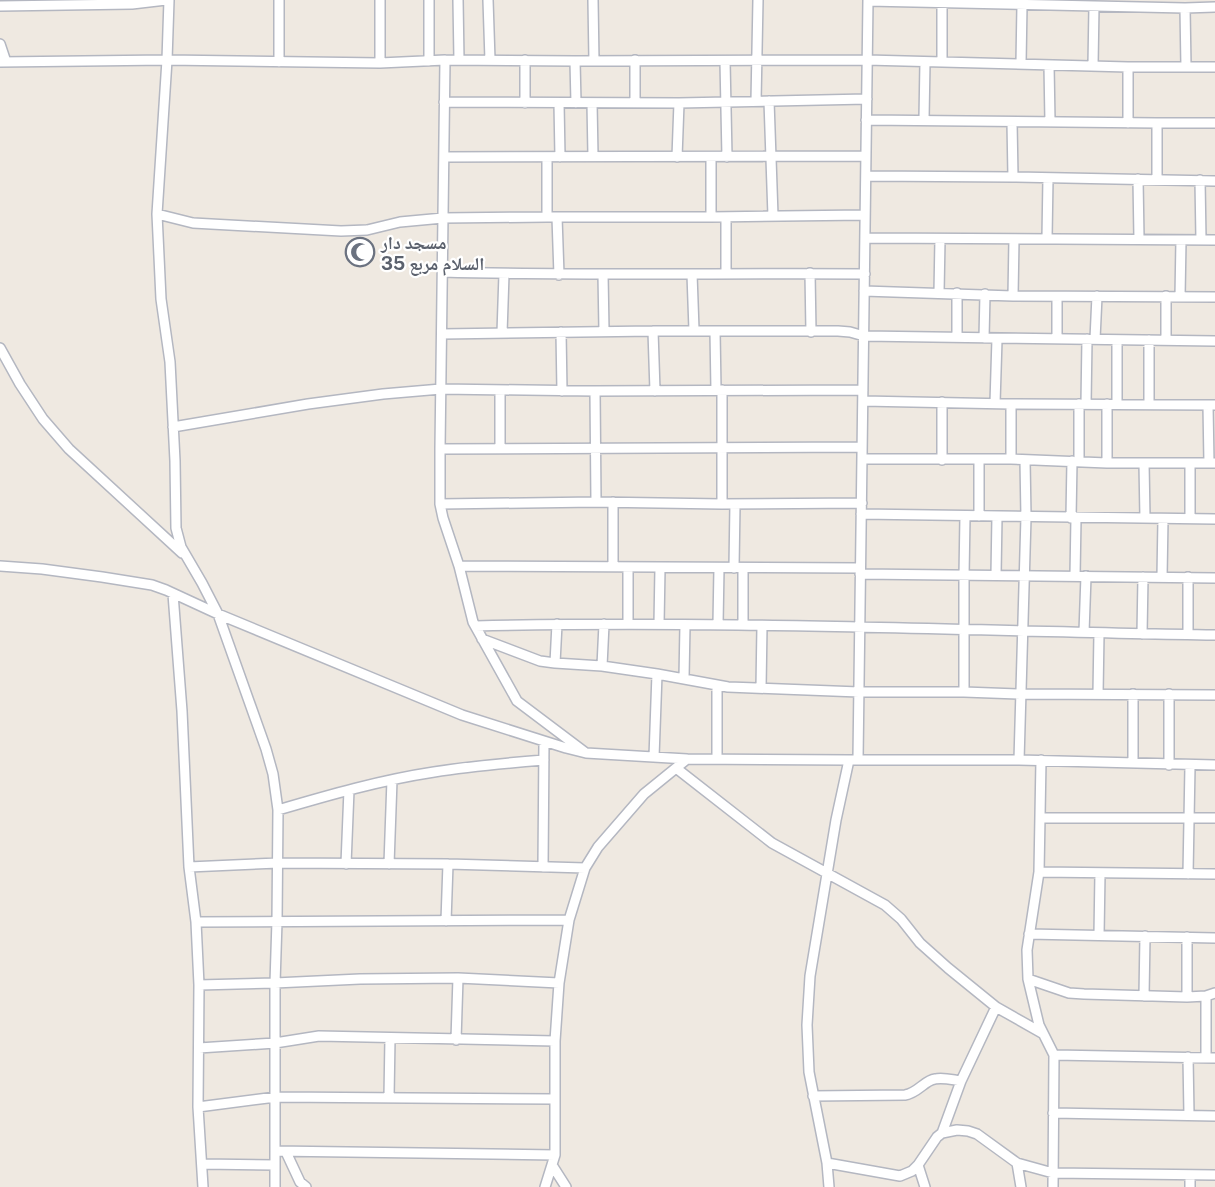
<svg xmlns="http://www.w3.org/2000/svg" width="1215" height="1187" viewBox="0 0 1215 1187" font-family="'Public Sans','Noto Naskh Arabic',sans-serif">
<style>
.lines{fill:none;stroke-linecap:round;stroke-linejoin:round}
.minor-casing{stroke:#b4b7c1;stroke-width:12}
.minor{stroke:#fff;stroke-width:9}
.labels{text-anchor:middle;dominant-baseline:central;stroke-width:4.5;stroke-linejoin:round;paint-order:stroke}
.worship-label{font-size:18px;font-weight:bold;fill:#5b616d;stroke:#fff;text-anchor:start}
</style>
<rect width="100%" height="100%" fill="#efe9e1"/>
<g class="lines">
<!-- minor casing -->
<g class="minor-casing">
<path id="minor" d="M 169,0 L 167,60 L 157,214 L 161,299 L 170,362 L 175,461 L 176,528 L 181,547 L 202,583 L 218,614 L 266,749 L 273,774 L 278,810 L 277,921 L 275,983 L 275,1187
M 279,0 L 279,62
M 380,0 L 380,63
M 429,0 L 429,61
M 458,0 L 459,60
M 488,0 L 490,60
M 593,0 L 594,61
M 868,1 L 1185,8 L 1215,7
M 0,6 L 132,4 L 166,0
M 1185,8 L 1186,67
M 0,44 L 6,62
M 445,60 L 440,449 L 440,504 L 443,518 L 459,566 L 473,622 L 517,701 L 586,753
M 525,60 L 525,103
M 635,60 L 635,103
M 575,61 L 576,103
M 725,61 L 727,157
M 0,62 L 167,60 L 380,63 L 445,60 L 575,61 L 867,60 L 1128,67 L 1215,67
M 942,62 L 942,3
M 1021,63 L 1022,5
M 1049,65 L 1050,122
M 1093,65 L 1094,6
M 756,101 L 758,0
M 769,101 L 773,216
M 444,102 L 679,103 L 867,99
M 559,103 L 560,157
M 592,103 L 593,156
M 924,119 L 925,62
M 866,120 L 1157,123 L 1215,123
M 1012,122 L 1013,177
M 1128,123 L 1128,67
M 444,157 L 866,156
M 547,157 L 547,217
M 677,157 L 679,103
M 711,157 L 711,217
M 866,176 L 1013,177 L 1215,181
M 1138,179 L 1139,239
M 1157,179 L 1157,123
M 1200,180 L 1201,240
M 157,214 L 193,223 L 341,231 L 367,230 L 400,222 L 443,218 L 547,217 L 711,217 L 865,215
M 557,217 L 559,275
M 726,217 L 726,273
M 865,238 L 1215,240
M 1047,238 L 1048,178
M 443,272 C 583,276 724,273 865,274
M 810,273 L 811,332
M 603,274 L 604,331
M 692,274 L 694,330
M 864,291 L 1013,296 L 1215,297
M 939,293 L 940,239
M 957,293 L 957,337
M 1013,296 L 1014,239
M 1057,297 L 1057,339
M 1180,297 L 1181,240
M 653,331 L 655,391
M 715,331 L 716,390
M 561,332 L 562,391
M 502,333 L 504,274
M 442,334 L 653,331 L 838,331 L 850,332 L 864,336 L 1215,341
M 984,338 L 985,294
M 1095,339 L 1097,296
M 1117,340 L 1117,404
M 1149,340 L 1149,404
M 1166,340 L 1166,296
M 0,348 L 20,384 L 43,419 L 69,449 L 182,553
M 500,390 L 500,449
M 722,390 L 722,504
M 595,391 L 596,502
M 863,401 L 1011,404 L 1215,405
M 995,403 L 997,339
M 1011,404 L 1011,459
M 1079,404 L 1079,461
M 1086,404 L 1087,339
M 1107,404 L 1107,463
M 1208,405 L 1209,463
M 173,427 L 308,404 L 383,394 L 441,389 L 595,391 L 863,390
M 440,449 L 862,447
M 863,459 L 1011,459 L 1107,463 L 1215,463
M 942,460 L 942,402
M 1144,463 L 1145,518
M 1190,463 L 1190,518
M 613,502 L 613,567
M 440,504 L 596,502 L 722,504 L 862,503
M 861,514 L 1215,519
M 979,516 L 979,459
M 1071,518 L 1072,461
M 0,566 L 42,569 L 102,577 L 152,585 L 166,590 L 218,614 L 462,715 L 566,748 L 586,753 L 687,759
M 459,566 L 860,568
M 628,568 L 628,624
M 734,568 L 735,504
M 743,568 L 743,624
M 860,574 L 1215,578
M 996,575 L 997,516
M 1075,576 L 1076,518
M 1162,577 L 1163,519
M 173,594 L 182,711 L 189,867 L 196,922 L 199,985 L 198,1107 L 203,1187
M 659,624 L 660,568
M 718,624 L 719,568
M 476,626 C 722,620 969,631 1215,635
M 1084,632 L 1086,576
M 1142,634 L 1143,577
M 1188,634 L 1188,577
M 482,639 L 540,661 L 555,663 L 602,666 L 657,674 L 728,687 L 859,692 L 964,692 L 1020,694 L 1215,695
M 555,663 L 557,624
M 602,666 L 604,624
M 684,678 L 685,625
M 717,686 L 717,759
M 761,688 L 762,626
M 964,692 L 964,576 L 965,516
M 1098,694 L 1099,633
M 1169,694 L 1169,765
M 654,757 L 657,674
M 858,759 L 868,0
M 1019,760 L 1026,517 L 1025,460
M 1041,760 L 1039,872 L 1027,950 L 1028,979 L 1039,1025 L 1054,1055 L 1053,1187
M 1133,763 L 1133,694
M 676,768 L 772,843 L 885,905 L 901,919 L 920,943 L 948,968 L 996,1007 L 1042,1033
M 278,810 C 329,795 381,780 434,772 C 471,766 507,763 544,760
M 1040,818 L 1215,818
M 346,864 L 349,790
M 389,864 L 392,780
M 189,867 L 278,863 L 448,864 L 585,868
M 543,867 L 544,742
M 1039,872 L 1215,874
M 1188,874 L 1190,766
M 446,921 L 448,864
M 196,922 L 569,920
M 1029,934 L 1215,938
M 1099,935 L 1100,873
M 1187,937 L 1187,997
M 1028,979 L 1069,993 L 1084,994 L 1187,997 L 1206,996 L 1215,993
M 199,985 L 275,983 L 360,979 L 458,978 L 559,983
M 1144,996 L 1145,936
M 456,1040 L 458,978
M 199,1048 L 275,1043 L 319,1036 L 555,1041
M 1054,1055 L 1215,1058
M 1188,1057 L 1189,1115
M 1206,1057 L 1206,996
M 813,1096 L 905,1095 C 918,1093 925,1080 935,1079 C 943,1077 953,1080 961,1081
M 389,1097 L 390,1038
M 198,1107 L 276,1097 L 555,1099
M 1053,1113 L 1215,1116
M 942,1133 L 961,1081 L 996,1007
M 275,1151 L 555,1155
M 286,1152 L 300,1182 L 306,1187
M 827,1163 L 900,1176 L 912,1171 L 918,1165 L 937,1137 L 942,1133 L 957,1130 L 968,1131 L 977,1134 L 1017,1163 L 1053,1173 L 1215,1175
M 1017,1163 L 1021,1187
M 202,1164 L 275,1165
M 552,1165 L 566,1187
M 918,1165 L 925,1187
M 1190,1175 L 1190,1187
M 545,1187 L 555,1155 L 555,1041 L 559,983 L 569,920 L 585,868 L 598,847 L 644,794 L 687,759 L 849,760
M 829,1187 L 827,1163 L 809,1072 L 807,1025 L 810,976 L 836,820 L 849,760 L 1019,760 L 1215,765"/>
</g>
<!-- minor -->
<use href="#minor" class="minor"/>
</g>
<!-- icons -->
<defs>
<g id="mosque-ring" transform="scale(1.5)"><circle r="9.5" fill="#fff" stroke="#6b7280" stroke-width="1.5"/><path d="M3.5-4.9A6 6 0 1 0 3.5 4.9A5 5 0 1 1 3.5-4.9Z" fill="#6b7280"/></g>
</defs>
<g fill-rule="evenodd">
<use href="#mosque-ring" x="360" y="252"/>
</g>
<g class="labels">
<!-- worship labels -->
<g class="worship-label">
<text x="381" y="242">مسجد دار<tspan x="381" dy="21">السلام مربع 35</tspan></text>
</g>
</g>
</svg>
